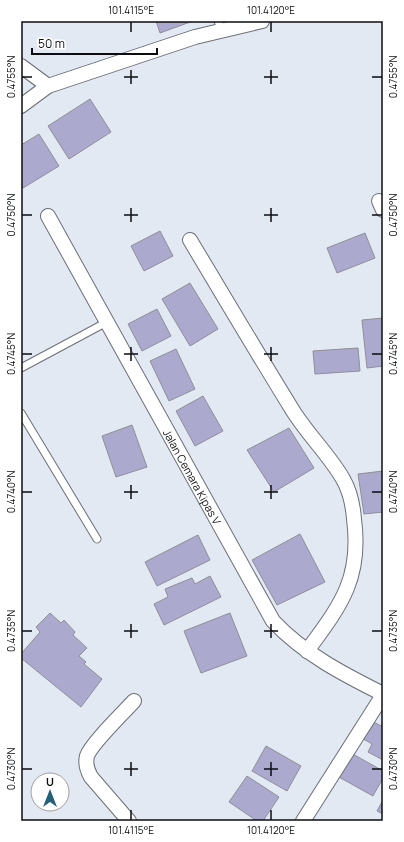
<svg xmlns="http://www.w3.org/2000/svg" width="404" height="842" viewBox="0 0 404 842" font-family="Manrope,sans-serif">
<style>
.building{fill:#abaace;stroke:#8e8e98}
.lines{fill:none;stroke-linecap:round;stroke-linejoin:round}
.lane-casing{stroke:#6a6f77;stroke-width:9}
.street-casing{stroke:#6a6f77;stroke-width:16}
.lane{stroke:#fff;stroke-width:7}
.street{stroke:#fff;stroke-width:14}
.ticks{fill:none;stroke:#0b0d10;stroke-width:1.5}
.labels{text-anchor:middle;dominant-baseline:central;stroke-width:3;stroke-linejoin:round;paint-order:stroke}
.street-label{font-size:11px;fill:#0b0d10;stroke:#fff}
.neatline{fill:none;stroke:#0b0d10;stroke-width:1.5}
.ticks-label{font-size:10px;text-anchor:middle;fill:#0b0d10}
</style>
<rect width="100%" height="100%" fill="#e3e9f3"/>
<!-- building -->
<path class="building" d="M 156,21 L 193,21 L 160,33 Z
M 90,99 L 111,132 L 69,159 L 48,126 Z
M 39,134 L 59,166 L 23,188 L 21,185 L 21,145 Z
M 160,231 L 173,256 L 144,271 L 131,246 Z
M 365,233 L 375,258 L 337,273 L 327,248 Z
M 190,283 L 218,329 L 190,346 L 162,299 Z
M 157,309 L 171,336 L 142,351 L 128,324 Z
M 383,318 L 383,366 L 367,368 L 362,320 Z
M 358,348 L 360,371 L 315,374 L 313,351 Z
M 176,349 L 195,389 L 169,401 L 150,361 Z
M 203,396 L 223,431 L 195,446 L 176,411 Z
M 132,425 L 147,467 L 116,477 L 102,436 Z
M 289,428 L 314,468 L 274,492 L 247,450 Z
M 383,471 L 383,512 L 364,514 L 358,474 Z
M 300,534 L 325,582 L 277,605 L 252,560 Z
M 198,535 L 210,560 L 157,586 L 145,562 Z
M 210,576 L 221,597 L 164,625 L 154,604 L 168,597 L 165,589 L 192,578 L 195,584 Z
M 50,613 L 61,623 L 64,620 L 75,632 L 73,635 L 87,648 L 79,656 L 86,662 L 84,664 L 102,679 L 81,707 L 21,658 L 21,654 L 40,632 L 36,627 Z
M 230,613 L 247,656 L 201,673 L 184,631 Z
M 370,720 L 381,726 L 383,721 L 383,760 L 368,752 L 372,744 L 360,737 Z
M 266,746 L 301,766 L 287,791 L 252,771 Z
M 351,753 L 383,771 L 383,778 L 373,796 L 337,776 Z
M 247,776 L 279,797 L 263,821 L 257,821 L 229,802 Z
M 383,800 L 383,814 L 377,811 Z"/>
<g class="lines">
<!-- lane casing -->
<g class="lane-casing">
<path id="lane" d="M 218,21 L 221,29
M 21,368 L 107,322
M 21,413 L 97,539"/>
</g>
<!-- street casing -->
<g class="street-casing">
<g id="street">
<path d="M 21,66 L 48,86"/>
<path d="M 21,106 L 48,86 L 195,37 L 262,21"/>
<path d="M 379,201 L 383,210"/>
<path id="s1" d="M 48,216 L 273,621 C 304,654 343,674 383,694"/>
<path d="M 190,240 C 223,295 256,351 290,406 C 305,432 328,453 343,479 C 350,491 353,506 354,519 C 362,579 340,606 307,651"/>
<path d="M 129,821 L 91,777 C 87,770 85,764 87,756 C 91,744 124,712 134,701"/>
<path d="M 303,821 L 383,695"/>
</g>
</g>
<!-- lane -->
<use href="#lane" class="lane"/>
<!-- street -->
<use href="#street" class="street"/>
</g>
<!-- ticks -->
<path class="ticks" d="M 131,22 L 131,32M 271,22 L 271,32M 131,70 L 131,84M 271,70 L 271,84M 22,77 L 32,77M 124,77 L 138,77M 264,77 L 278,77M 372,77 L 382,77M 131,208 L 131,222M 271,208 L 271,222M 22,215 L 32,215M 124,215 L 138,215M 264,215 L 278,215M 372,215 L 382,215M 131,347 L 131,361M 271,347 L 271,361M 22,354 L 32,354M 124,354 L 138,354M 264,354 L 278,354M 372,354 L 382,354M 131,485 L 131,499M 271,485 L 271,499M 22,492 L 32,492M 124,492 L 138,492M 264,492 L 278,492M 372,492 L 382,492M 131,624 L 131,638M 271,624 L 271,638M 22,631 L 32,631M 124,631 L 138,631M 264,631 L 278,631M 372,631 L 382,631M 131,762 L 131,776M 271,762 L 271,776M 22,769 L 32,769M 124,769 L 138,769M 264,769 L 278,769M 372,769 L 382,769M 131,810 L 131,820M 271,810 L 271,820"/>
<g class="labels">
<!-- street labels -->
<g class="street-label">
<text stroke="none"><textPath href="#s1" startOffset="298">Jalan Cemara Kipas V</textPath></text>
</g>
</g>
<!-- border -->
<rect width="404" height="842" fill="none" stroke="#ffffff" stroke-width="44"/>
<!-- north arrow -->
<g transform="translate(50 792)"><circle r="19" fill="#ffffff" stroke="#9d9e9f"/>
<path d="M0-3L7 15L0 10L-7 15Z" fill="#246078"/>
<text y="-6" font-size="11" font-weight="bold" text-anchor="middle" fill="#0b0d10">U</text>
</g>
<!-- scale -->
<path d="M32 48v6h125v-6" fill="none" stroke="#0b0d10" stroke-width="2"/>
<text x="38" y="48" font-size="12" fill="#0b0d10" stroke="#ffffff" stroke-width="3" paint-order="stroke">50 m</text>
<rect x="22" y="22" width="360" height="798" class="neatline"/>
<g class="ticks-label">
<text x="131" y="14">101.4115°E</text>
<text x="271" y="14">101.4120°E</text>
<text transform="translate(11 77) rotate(-90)" y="4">0.4755°N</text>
<text transform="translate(393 77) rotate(-90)" y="4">0.4755°N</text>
<text transform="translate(11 215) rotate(-90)" y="4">0.4750°N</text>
<text transform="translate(393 215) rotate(-90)" y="4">0.4750°N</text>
<text transform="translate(11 354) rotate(-90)" y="4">0.4745°N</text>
<text transform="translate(393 354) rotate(-90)" y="4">0.4745°N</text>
<text transform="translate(11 492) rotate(-90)" y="4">0.4740°N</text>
<text transform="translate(393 492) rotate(-90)" y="4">0.4740°N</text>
<text transform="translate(11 631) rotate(-90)" y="4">0.4735°N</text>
<text transform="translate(393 631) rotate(-90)" y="4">0.4735°N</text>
<text transform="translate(11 769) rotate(-90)" y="4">0.4730°N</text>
<text transform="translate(393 769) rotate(-90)" y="4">0.4730°N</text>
<text x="131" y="834">101.4115°E</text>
<text x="271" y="834">101.4120°E</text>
</g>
</svg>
